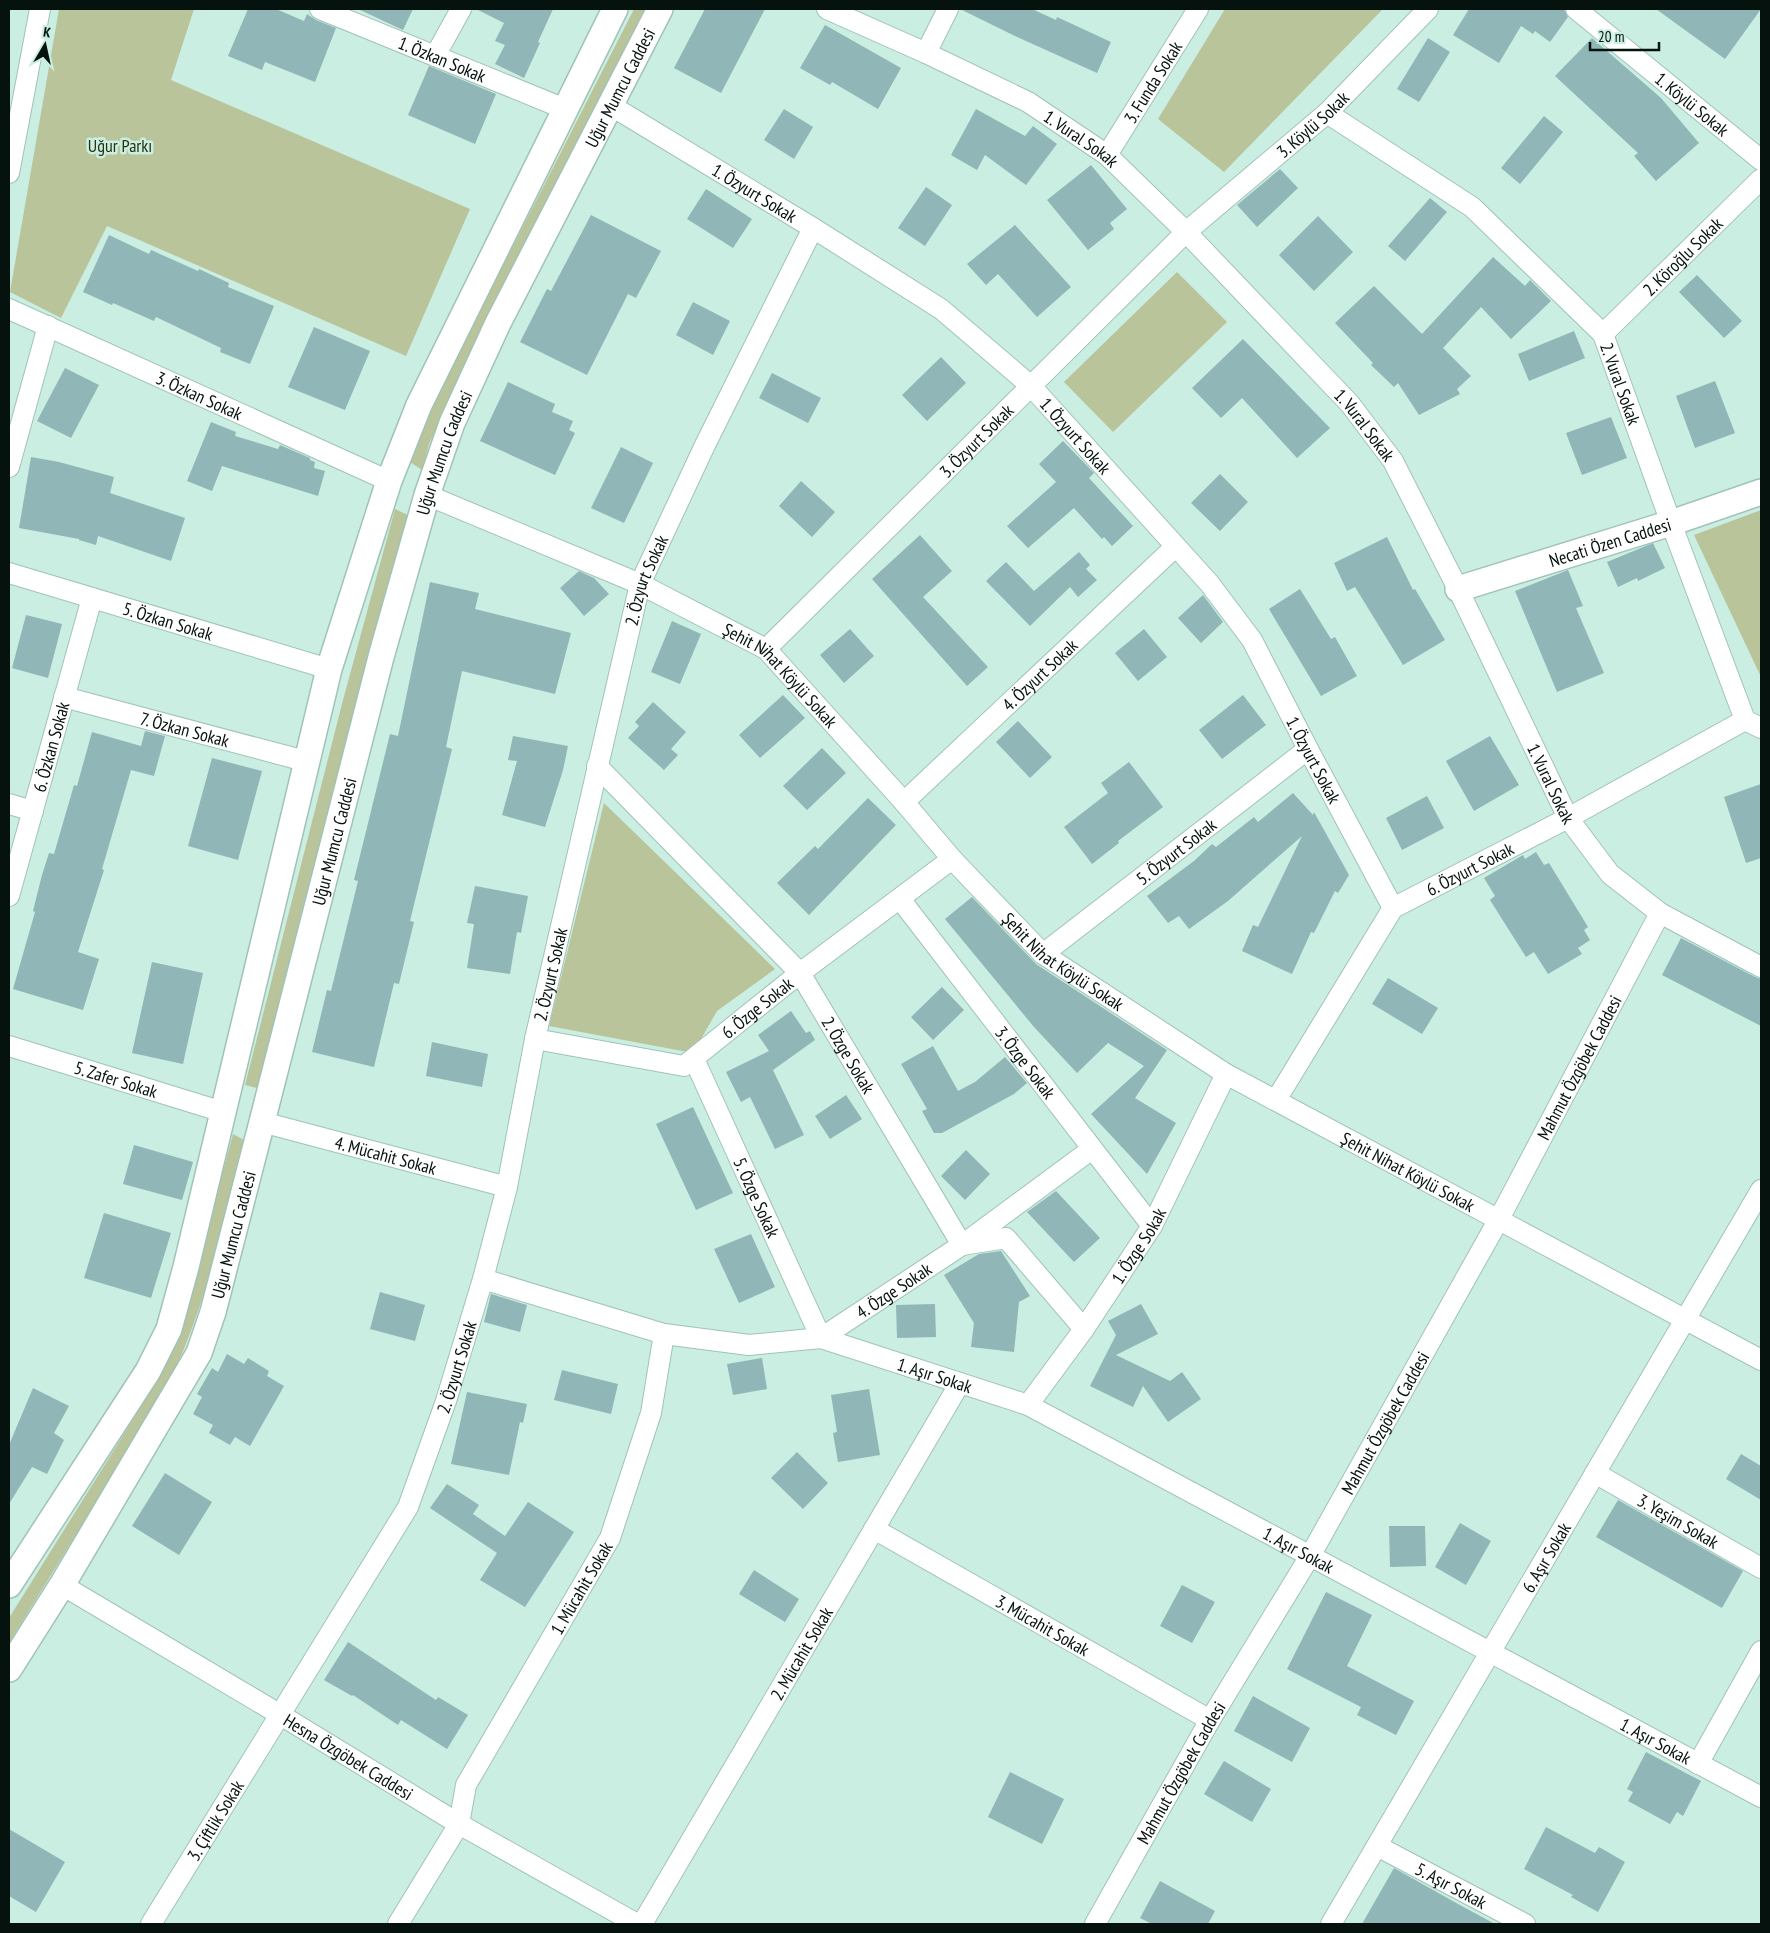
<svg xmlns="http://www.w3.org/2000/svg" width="1770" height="1933" viewBox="0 0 1770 1933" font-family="'PT Sans Narrow',sans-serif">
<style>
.green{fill:#b9c49b}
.building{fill:#90b6b7}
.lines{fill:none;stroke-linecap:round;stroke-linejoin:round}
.minor-casing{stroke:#a0c3b7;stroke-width:22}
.tertiary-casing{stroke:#a0c3b7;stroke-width:28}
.minor{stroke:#fff;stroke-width:20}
.tertiary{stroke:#fff;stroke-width:25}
.labels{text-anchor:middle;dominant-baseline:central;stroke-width:5;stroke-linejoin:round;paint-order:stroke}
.street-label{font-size:18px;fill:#06120e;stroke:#caeee1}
.park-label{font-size:18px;fill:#2a320d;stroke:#caeee1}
</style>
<rect width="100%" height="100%" fill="#caeee1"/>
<!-- green -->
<path class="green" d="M 59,9 L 194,9 L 171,80 L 470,209 L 406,356 L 107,226 L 61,318 L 10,292 Z
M 634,9 L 648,9 L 441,420 L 429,444 L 422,470 L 410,462 L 411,453 L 431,407 Z
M 1225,9 L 1383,9 L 1224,172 L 1158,119 Z
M 1177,272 L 1227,322 L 1113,432 L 1064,382 Z
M 395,509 L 408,515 L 359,690 L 257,1088 L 245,1085 L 343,700 Z
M 1761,510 L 1761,677 L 1694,535 Z
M 604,803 L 775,969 L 717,1011 L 693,1053 L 549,1026 Z
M 233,1134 L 246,1141 C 223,1224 205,1310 167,1387 L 9,1643 L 9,1618 L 159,1378 L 187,1305 Z"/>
<!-- building -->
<path class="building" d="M 248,9 L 276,9 L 304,21 L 307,14 L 316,20 L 336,28 L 315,82 L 265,62 L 262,70 L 228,56 Z
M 358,9 L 413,9 L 403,30 Z
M 476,9 L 553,9 L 538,42 L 540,43 L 524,78 L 495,64 L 505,45 L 495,41 L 504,23 Z
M 705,9 L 765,9 L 721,93 L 674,68 Z
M 960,9 L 1032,9 L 1056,20 L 1057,17 L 1111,42 L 1097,73 L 1015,36 Z
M 1469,9 L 1564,9 L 1568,17 L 1550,42 L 1535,31 L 1533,34 L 1521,26 L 1499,63 L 1453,35 Z
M 1656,9 L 1761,9 L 1725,59 Z
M 825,25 L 901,68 L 878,109 L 832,82 L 830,85 L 800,68 Z
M 1428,38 L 1450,52 L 1419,102 L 1397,89 Z
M 1592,38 L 1661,98 L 1699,143 L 1656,181 L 1634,156 L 1638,153 L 1555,76 Z
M 429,66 L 496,94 L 475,144 L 408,115 Z
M 784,109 L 813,127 L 794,159 L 764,140 Z
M 976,109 L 1025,136 L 1033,126 L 1057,144 L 1026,185 L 985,155 L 977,170 L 951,155 Z
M 1544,116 L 1563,132 L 1520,184 L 1501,168 Z
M 1091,165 L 1127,209 L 1110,223 L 1114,229 L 1088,250 L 1047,200 Z
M 1280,169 L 1298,188 L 1257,227 L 1237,205 Z
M 926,187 L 952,205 L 925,246 L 898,228 Z
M 706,189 L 752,219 L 733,248 L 687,219 Z
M 1430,198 L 1447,212 L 1405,261 L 1388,246 Z
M 591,215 L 661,251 L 636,298 L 628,294 L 587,375 L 520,342 L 547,289 L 551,291 Z
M 1318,216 L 1353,252 L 1314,291 L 1279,255 Z
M 1015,225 L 1071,287 L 1037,317 L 998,274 L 986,285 L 967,264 Z
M 109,235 L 149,254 L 151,250 L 198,271 L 199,269 L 229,283 L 228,287 L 274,306 L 250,364 L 220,352 L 221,348 L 156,317 L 154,321 L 113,303 L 112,305 L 83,292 Z
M 1493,257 L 1525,286 L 1530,280 L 1551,301 L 1511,339 L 1481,307 L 1443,348 L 1471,376 L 1457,389 L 1460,394 L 1419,415 L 1398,383 L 1394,387 L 1371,365 L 1373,363 L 1335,323 L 1374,286 L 1422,334 Z
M 1697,275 L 1742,321 L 1724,338 L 1679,292 Z
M 693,302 L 730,321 L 713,355 L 676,335 Z
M 314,327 L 370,351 L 345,410 L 288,387 Z
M 1574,331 L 1585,358 L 1529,381 L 1518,354 Z
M 1243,339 L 1330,428 L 1297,458 L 1242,398 L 1221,418 L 1192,388 Z
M 941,357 L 966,383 L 927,421 L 902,395 Z
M 65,368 L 99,385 L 71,438 L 37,421 Z
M 772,373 L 821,398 L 808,423 L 759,398 Z
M 1715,381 L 1735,433 L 1695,448 L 1676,396 Z
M 508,382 L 555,404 L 552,412 L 573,421 L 569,430 L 575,433 L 555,475 L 480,441 Z
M 1611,417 L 1627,458 L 1582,475 L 1566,433 Z
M 211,422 L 236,432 L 235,436 L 278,449 L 280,445 L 310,458 L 310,460 L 315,462 L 314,468 L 325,471 L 318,496 L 222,466 L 212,491 L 187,481 Z
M 1063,441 L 1094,473 L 1089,478 L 1133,526 L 1112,546 L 1104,537 L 1102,539 L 1074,508 L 1028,548 L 1007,526 L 1056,482 L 1039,464 Z
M 621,447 L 653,463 L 624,523 L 591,508 Z
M 31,457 L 59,462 L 114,477 L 110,493 L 185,518 L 171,561 L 98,536 L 96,545 L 79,540 L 79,539 L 19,528 Z
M 1220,474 L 1248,502 L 1220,531 L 1191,503 Z
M 801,481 L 835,512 L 812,537 L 779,506 Z
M 920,535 L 952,571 L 923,597 L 988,667 L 967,686 L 872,579 Z
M 1387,537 L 1413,590 L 1415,589 L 1445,640 L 1403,665 L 1355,587 L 1347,591 L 1334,563 Z
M 1653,543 L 1665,568 L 1638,581 L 1637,578 L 1618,587 L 1607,562 Z
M 1079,552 L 1090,565 L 1086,569 L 1097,580 L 1078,597 L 1070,587 L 1030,626 L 986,581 L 1006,562 L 1034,591 Z
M 1568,570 L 1583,606 L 1576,608 L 1604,673 L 1557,692 L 1515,591 Z
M 579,571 L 594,578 L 609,594 L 584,616 L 560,588 Z
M 430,582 L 479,593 L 475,609 L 571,633 L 555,694 L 462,671 L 446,747 L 452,749 L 410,921 L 414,922 L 399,984 L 394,983 L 374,1067 L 312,1052 L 327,990 L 331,991 L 358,881 L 354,880 L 390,734 L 398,736 Z
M 1300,589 L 1331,639 L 1335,637 L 1357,676 L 1321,696 L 1269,609 Z
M 1203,595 L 1223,622 L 1201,643 L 1178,618 Z
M 26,615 L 62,624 L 48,678 L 12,668 Z
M 672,621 L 701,634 L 680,684 L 651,672 Z
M 850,629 L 874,656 L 844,683 L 820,655 Z
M 1144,629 L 1167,657 L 1138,681 L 1115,653 Z
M 783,695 L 805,718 L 760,758 L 739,735 Z
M 1243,695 L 1266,725 L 1222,759 L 1199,730 Z
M 653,702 L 686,732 L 671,749 L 678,755 L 664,770 L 628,738 L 639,726 L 635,722 Z
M 1018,721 L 1052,757 L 1030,778 L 996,742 Z
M 145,731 L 165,736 L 154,776 L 131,770 L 102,869 L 104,870 L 78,952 L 99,959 L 83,1010 L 13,989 L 35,912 L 33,911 L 42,875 L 49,853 L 54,854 L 74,785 L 77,786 L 92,732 L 141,746 Z
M 513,736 L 568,746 L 563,770 L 545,827 L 502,815 L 517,761 L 508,760 Z
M 1490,736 L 1519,785 L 1474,811 L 1446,761 Z
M 822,748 L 846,773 L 807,810 L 783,786 Z
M 212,758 L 262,771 L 238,860 L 188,846 Z
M 1129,762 L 1163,807 L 1118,841 L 1119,843 L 1092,864 L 1064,827 L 1108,793 L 1101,783 Z
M 1761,784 L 1761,858 L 1746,863 L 1724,797 Z
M 1293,793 L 1313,815 L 1314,812 L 1349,875 L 1338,893 L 1335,891 L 1314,933 L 1311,932 L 1292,974 L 1242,951 L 1253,925 L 1258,927 L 1302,836 L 1228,901 L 1189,929 L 1179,916 L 1168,923 L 1147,896 L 1194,861 L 1212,844 L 1216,847 L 1254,817 L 1258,822 Z
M 1427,796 L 1444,828 L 1402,850 L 1386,818 Z
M 868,798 L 896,825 L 809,915 L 777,883 L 815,846 L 818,849 Z
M 1536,852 L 1544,865 L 1549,863 L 1588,927 L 1584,930 L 1590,940 L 1578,948 L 1582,954 L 1548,974 L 1534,952 L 1526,957 L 1490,900 L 1495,896 L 1484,878 L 1523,855 L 1525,859 Z
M 475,886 L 528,896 L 521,933 L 517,932 L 510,974 L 467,968 L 474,924 L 467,923 Z
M 972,897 L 1036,964 L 1167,1050 L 1135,1098 L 1176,1123 L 1147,1174 L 1091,1114 L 1144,1066 L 1108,1043 L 1077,1073 L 1034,1027 L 945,919 Z
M 1681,938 L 1755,977 L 1761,979 L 1761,1026 L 1662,975 Z
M 152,962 L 203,973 L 183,1064 L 132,1053 Z
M 1388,978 L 1438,1008 L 1422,1034 L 1372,1004 Z
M 942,987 L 964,1010 L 933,1040 L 911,1017 Z
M 791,1011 L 806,1033 L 810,1031 L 815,1040 L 773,1070 L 804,1135 L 775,1149 L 750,1097 L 741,1102 L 726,1072 L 769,1051 L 758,1035 Z
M 432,1042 L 488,1054 L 482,1087 L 426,1076 Z
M 933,1046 L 958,1091 L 975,1082 L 1005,1057 L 1027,1083 L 1014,1094 L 942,1133 L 934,1133 L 922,1111 L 927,1109 L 901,1064 Z
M 846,1095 L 862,1119 L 830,1139 L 815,1116 Z
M 693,1107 L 733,1193 L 696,1210 L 656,1124 Z
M 134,1145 L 193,1162 L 182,1200 L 123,1184 Z
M 966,1150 L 990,1174 L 965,1200 L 941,1176 Z
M 1056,1191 L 1100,1238 L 1074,1262 L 1027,1212 Z
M 104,1213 L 171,1233 L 151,1298 L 84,1278 Z
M 751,1234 L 775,1287 L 739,1303 L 714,1249 Z
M 1001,1251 L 1030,1296 L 1019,1302 L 1014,1352 L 971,1347 L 974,1323 L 944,1275 L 979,1254 Z
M 380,1292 L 425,1305 L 415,1341 L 370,1329 Z
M 491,1294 L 527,1305 L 520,1332 L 484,1322 Z
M 935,1304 L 936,1337 L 897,1338 L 896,1305 Z
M 1141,1304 L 1158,1334 L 1116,1355 L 1170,1381 L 1182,1372 L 1201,1399 L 1168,1422 L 1143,1386 L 1133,1407 L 1090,1386 L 1116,1335 L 1108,1321 Z
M 227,1354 L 244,1364 L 248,1358 L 269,1371 L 267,1376 L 284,1386 L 250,1446 L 235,1437 L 230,1445 L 209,1433 L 213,1425 L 193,1414 L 202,1397 L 197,1394 L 212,1368 L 218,1372 Z
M 762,1358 L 767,1389 L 733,1395 L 727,1364 Z
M 562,1370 L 618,1384 L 611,1414 L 554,1400 Z
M 33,1388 L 69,1406 L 54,1433 L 64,1440 L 47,1474 L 32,1467 L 9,1504 L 9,1445 Z
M 869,1389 L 880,1455 L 838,1462 L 833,1433 L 837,1432 L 831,1395 Z
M 467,1392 L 527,1404 L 523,1423 L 520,1422 L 509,1475 L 451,1464 Z
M 797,1452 L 828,1483 L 803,1509 L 771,1478 Z
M 1741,1454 L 1761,1466 L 1761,1500 L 1726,1479 Z
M 165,1473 L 212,1502 L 179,1555 L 132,1526 Z
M 447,1484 L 479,1505 L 473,1514 L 505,1536 L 528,1502 L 574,1532 L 525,1607 L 480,1580 L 497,1553 L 430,1508 Z
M 1618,1500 L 1743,1571 L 1722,1608 L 1596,1537 Z
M 1460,1523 L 1491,1541 L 1466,1585 L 1435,1567 Z
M 1389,1526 L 1425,1526 L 1426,1566 L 1390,1567 Z
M 754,1570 L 799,1599 L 785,1622 L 739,1594 Z
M 1182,1585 L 1215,1602 L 1192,1643 L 1160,1626 Z
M 1326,1592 L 1372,1615 L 1347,1666 L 1414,1701 L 1396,1735 L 1357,1715 L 1361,1707 L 1287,1669 Z
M 348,1642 L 436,1700 L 438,1697 L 468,1715 L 447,1749 L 401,1720 L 398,1725 L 353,1695 L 352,1696 L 324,1680 Z
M 1253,1696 L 1310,1728 L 1292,1762 L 1234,1731 Z
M 1646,1752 L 1701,1781 L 1683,1816 L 1677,1812 L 1670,1824 L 1628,1801 L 1633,1792 L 1627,1789 Z
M 1224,1761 L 1271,1789 L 1252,1822 L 1204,1794 Z
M 1010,1772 L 1064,1799 L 1042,1844 L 988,1817 Z
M 1546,1827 L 1595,1853 L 1599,1847 L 1625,1862 L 1598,1912 L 1571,1897 L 1573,1895 L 1524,1869 Z
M 9,1829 L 65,1862 L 36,1912 L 9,1896 Z
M 1394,1868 L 1458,1904 L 1495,1924 L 1362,1924 Z
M 1160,1881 L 1215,1911 L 1208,1924 L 1152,1924 L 1140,1918 Z"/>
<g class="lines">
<!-- minor casing -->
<g class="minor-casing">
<g id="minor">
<path id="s1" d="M 320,9 L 565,109"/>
<path id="s2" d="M 827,9 L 926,53 L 1028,102 L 1107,155 L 1186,232 L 1350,404 L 1393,461 L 1458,589 L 1568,818 L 1610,874 L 1660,913 L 1761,967"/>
<path id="s3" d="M 1576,9 L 1761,160"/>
<path d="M 926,53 L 948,9"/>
<path d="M 435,56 L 461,9"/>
<path id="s4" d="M 610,105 L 813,228 L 941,309 L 1031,386 L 1209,583 L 1252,640 L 1308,749 L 1393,908"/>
<path id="s5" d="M 1327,113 L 1472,207 L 1603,334 L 1671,523 L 1745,720 L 1761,728"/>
<path id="s6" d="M 1107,155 L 1198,9"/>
<path d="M 9,173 L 40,9"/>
<path id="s7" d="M 9,309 L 389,481"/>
<path id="s8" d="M 1603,334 L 1761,179"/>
<path d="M 9,467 L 48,326"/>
<path id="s9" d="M 427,495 L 640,584 L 766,649 L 904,802 L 952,859 L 1043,954 L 1226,1074 L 1761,1360"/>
<path id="s10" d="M 9,573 L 329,669"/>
<path id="s11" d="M 766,649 L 1186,232 L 1327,113 L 1428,9"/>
<path id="s12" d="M 64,697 L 305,761"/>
<path id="s13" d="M 597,766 L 800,973 L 962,1245 L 1006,1238 L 1084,1329"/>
<path id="s14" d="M 904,802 L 1175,547"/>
<path d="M 9,804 L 33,811"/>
<path id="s15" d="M 9,896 L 92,598"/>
<path id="s16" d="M 900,899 L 1152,1226"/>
<path id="s17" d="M 1043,954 L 1308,749"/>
<path id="s18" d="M 535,1039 L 684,1066 L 800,973 L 952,859"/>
<path id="s19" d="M 9,1046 L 223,1112"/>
<path id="s20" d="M 694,1059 L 821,1338 L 1028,1405 L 1761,1797"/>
<path id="s21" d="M 1276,1100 L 1393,908 L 1568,818 L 1745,720"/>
<path id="s22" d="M 262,1122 L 507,1187"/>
<path id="s23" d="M 483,1279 L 664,1334 L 749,1345 L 821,1338 L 962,1245 L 1092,1149"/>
<path id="s24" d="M 1028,1405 L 1084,1329 L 1152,1226 L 1226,1074"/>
<path id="s25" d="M 1595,1473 L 1761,1568"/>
<path id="s26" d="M 874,1529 L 1210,1720"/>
<path id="s27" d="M 62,1585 L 279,1714 L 459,1824 L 637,1924"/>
<path d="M 1698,1764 L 1761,1651"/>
<path id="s28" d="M 1377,1846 L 1525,1924"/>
<path id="s29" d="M 151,1924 L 408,1507 L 446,1401 L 483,1279 L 507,1187 L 535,1039 L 640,584 L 705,445 L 813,228"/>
<path id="s30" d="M 398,1924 L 459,1824 L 466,1785 L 610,1538 L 651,1413 L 664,1334"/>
<path id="s31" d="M 642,1924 L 960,1383"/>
<path id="s32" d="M 1095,1924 L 1210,1720 L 1310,1556 L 1499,1219 L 1660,913"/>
<path id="s33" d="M 1331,1924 L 1761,1190"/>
</g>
</g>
<!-- tertiary casing -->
<g class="tertiary-casing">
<g id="tertiary">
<path id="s34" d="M 1458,589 L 1671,523 L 1761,492"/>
<path d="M 9,1585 L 148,1371 L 169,1329 L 186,1267 L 329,669 L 389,481 L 419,405 L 615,9"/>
<path id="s35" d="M 9,1669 L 62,1585 L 199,1353 L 213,1312 L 262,1122 L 381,657 L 427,495 L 452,423 L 498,323 L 660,9"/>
</g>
</g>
<!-- minor -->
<use href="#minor" class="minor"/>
<!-- tertiary -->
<use href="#tertiary" class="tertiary"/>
</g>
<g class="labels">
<!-- street labels -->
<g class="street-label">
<text stroke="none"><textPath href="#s1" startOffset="132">1. Özkan Sokak</textPath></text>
<text stroke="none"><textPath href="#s6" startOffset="86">3. Funda Sokak</textPath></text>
<text stroke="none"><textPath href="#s35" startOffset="1708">Uğur Mumcu Caddesi</textPath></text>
<text stroke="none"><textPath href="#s3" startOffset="150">1. Köylü Sokak</textPath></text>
<text stroke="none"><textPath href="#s11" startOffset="758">3. Köylü Sokak</textPath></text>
<text stroke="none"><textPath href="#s2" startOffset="286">1. Vural Sokak</textPath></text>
<text stroke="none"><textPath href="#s4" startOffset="169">1. Özyurt Sokak</textPath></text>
<text stroke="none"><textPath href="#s8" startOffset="111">2. Köroğlu Sokak</textPath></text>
<text stroke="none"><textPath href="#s5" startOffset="408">2. Vural Sokak</textPath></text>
<text stroke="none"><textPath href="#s7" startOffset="209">3. Özkan Sokak</textPath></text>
<text stroke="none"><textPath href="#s2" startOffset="690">1. Vural Sokak</textPath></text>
<text stroke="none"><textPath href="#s4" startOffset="574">1. Özyurt Sokak</textPath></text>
<text stroke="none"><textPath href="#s11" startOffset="296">3. Özyurt Sokak</textPath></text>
<text stroke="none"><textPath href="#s35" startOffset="1302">Uğur Mumcu Caddesi</textPath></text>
<text stroke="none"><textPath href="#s34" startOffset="159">Necati Özen Caddesi</textPath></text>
<text stroke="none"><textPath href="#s29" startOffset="1448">2. Özyurt Sokak</textPath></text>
<text stroke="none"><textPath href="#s10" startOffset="166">5. Özkan Sokak</textPath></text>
<text stroke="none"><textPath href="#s14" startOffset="186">4. Özyurt Sokak</textPath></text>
<text stroke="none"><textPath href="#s9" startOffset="400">Şehit Nihat Köylü Sokak</textPath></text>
<text stroke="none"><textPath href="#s12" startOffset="125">7. Özkan Sokak</textPath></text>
<text stroke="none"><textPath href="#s15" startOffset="155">6. Özkan Sokak</textPath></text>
<text stroke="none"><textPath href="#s4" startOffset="979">1. Özyurt Sokak</textPath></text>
<text stroke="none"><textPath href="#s2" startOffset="1095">1. Vural Sokak</textPath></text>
<text stroke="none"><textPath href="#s35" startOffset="898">Uğur Mumcu Caddesi</textPath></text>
<text stroke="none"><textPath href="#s17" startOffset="168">5. Özyurt Sokak</textPath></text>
<text stroke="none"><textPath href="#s21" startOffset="311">6. Özyurt Sokak</textPath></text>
<text stroke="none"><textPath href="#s9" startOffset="805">Şehit Nihat Köylü Sokak</textPath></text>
<text stroke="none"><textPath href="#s29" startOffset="1042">2. Özyurt Sokak</textPath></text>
<text stroke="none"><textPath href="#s18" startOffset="245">6. Özge Sokak</textPath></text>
<text stroke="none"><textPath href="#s13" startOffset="385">2. Özge Sokak</textPath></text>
<text stroke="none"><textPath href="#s16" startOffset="206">3. Özge Sokak</textPath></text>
<text stroke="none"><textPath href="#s32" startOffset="984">Mahmut Özgöbek Caddesi</textPath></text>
<text stroke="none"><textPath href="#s19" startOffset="112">5. Zafer Sokak</textPath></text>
<text stroke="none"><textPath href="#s22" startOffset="128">4. Mücahit Sokak</textPath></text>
<text stroke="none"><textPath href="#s9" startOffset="1210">Şehit Nihat Köylü Sokak</textPath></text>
<text stroke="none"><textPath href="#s20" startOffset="152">5. Özge Sokak</textPath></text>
<text stroke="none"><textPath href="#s35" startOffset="492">Uğur Mumcu Caddesi</textPath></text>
<text stroke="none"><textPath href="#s24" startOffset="194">1. Özge Sokak</textPath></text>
<text stroke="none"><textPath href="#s23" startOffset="434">4. Özge Sokak</textPath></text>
<text stroke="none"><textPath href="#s29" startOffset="638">2. Özyurt Sokak</textPath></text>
<text stroke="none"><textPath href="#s20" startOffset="426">1. Aşır Sokak</textPath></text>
<text stroke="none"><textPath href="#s32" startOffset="579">Mahmut Özgöbek Caddesi</textPath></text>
<text stroke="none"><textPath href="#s25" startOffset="96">3. Yeşim Sokak</textPath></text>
<text stroke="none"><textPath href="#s20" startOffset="831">1. Aşır Sokak</textPath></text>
<text stroke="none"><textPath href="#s33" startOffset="425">6. Aşır Sokak</textPath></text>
<text stroke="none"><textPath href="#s30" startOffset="385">1. Mücahit Sokak</textPath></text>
<text stroke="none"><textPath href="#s26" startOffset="194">3. Mücahit Sokak</textPath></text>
<text stroke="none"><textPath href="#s31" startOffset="314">2. Mücahit Sokak</textPath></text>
<text stroke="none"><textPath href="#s20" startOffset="1236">1. Aşır Sokak</textPath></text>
<text stroke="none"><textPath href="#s27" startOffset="334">Hesna Özgöbek Caddesi</textPath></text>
<text stroke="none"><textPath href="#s32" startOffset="174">Mahmut Özgöbek Caddesi</textPath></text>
<text stroke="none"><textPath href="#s29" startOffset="122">3. Çiftlik Sokak</textPath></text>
<text stroke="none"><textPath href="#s28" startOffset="84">5. Aşır Sokak</textPath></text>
</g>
<!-- park labels -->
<g class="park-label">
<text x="120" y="145">Uğur Parkı</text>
</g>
</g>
<!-- border -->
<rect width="1770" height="1933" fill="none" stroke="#06120e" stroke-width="20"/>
<!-- north arrow -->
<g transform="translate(45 45) rotate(9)" stroke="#caeee1" stroke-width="4" paint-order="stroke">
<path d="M0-4L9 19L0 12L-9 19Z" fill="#06120e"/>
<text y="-8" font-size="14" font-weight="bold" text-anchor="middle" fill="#06120e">K</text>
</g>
<!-- scale -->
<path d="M1590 42v8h69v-8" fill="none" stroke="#06120e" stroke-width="2.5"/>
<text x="1598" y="42" font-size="15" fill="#06120e" stroke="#caeee1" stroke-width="4" paint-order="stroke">20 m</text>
</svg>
